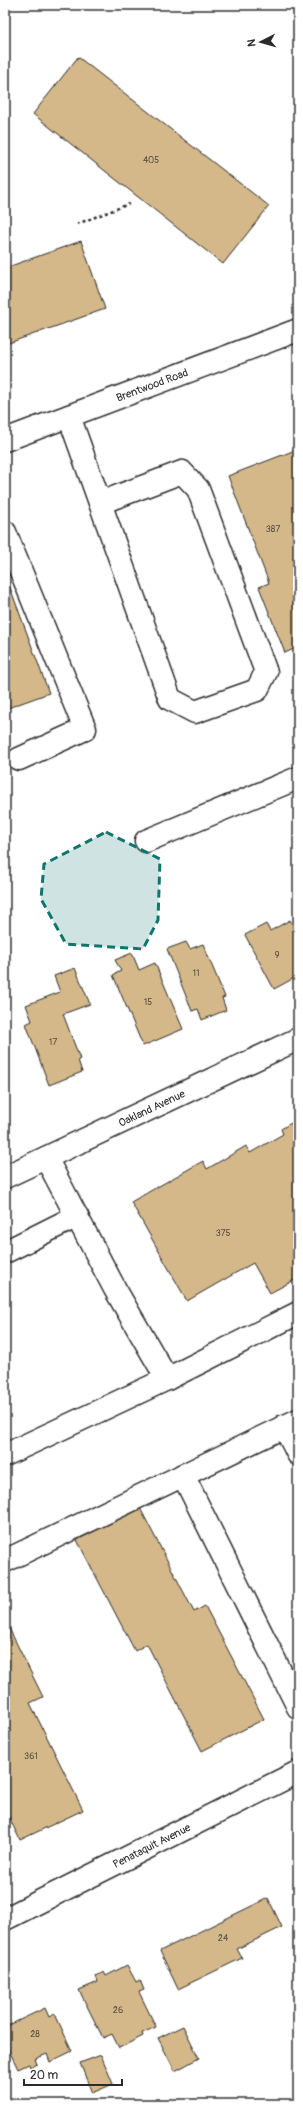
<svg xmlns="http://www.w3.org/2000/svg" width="303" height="2109" viewBox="0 0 303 2109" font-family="Pangolin,sans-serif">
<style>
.building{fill:#d4b889;stroke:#2b2b2b}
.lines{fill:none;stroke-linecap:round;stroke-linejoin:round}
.minor-casing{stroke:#2b2b2b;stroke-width:25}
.path{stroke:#2b2b2b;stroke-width:2.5;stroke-dasharray:3 3;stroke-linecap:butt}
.minor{stroke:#fff;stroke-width:22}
.marked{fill:#0f766e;fill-opacity:0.2;stroke:#0f766e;stroke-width:3;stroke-dasharray:8 5;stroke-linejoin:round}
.labels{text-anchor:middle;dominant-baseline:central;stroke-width:3;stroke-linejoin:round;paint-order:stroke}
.number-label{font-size:9px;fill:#554e42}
.street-label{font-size:11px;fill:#2b2b2b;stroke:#fff}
</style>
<rect width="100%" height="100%" fill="#fff"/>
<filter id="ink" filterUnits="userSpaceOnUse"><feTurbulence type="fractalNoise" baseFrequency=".025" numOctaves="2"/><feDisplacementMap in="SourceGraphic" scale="8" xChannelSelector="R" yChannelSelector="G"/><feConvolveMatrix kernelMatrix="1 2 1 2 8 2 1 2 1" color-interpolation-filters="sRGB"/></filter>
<g filter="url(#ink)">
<!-- building -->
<path class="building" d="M 78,57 L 269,206 L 223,264 L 33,114 Z
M 81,241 L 105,309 L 6,344 L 5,268 Z
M 298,449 L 298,647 L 285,653 L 259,587 L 269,583 L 228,476 Z
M 5,574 L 49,693 L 5,709 Z
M 290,920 L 298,935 L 298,976 L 274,989 L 245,935 L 266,924 L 270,931 Z
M 186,942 L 190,949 L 203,944 L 225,997 L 222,998 L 226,1010 L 202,1020 L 198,1009 L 192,1011 L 167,949 Z
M 132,953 L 139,970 L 155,963 L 183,1029 L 143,1046 L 113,975 L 121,971 L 115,960 Z
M 75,968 L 90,1004 L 63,1014 L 80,1059 L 78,1060 L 82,1072 L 49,1085 L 26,1024 L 32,1021 L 26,1005 L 60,992 L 54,976 Z
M 298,1119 L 298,1278 L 270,1293 L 253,1263 L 187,1301 L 131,1202 L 203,1161 L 207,1169 L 246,1146 L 250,1153 L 283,1134 L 281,1129 Z
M 140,1508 L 194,1612 L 205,1606 L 264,1719 L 202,1751 L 147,1644 L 135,1651 L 77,1540 Z
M 5,1620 L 43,1697 L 30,1703 L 83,1810 L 20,1840 L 5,1809 Z
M 268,1898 L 282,1927 L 237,1949 L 242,1958 L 178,1989 L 160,1951 Z
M 127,1965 L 136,1982 L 140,1980 L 144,1990 L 139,1992 L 156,2027 L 142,2033 L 143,2036 L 119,2048 L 112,2034 L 103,2038 L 79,1990 L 98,1982 L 96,1976 L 104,1972 L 106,1976 Z
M 45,2008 L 49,2017 L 55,2014 L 72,2051 L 50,2062 L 47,2054 L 35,2059 L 37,2064 L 30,2067 L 29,2064 L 18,2069 L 5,2042 L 5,2027 Z
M 183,2026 L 199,2058 L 175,2071 L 158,2038 Z
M 101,2055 L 113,2084 L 92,2093 L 80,2063 Z"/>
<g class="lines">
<!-- minor casing -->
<g class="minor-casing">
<g id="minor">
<path d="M 69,416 L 170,699 L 195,712 L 257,690 L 266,672 L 198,489 L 182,472 L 100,503"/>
<path id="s1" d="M 5,440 L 298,330"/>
<path d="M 5,532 L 85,729 L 19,759"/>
<path d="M 146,841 L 298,778"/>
<path d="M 46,1158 L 115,1289 L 167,1379 L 298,1313"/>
<path id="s2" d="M 5,1177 L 298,1039"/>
<path d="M 5,1252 L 77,1216"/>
<path d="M 284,1426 L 298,1454"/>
<path d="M 5,1455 L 167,1379"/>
<path d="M 183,1475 L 298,1707"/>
<path d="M 5,1561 L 298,1420"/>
<path id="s3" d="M 5,1919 L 298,1772"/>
</g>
</g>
<!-- path -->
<path class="path" d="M 77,224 L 129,204"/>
<!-- minor -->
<use href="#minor" class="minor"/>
</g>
</g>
<!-- marked area -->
<path class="marked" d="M 106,832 L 160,859 L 158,920 L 143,949 L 66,944 L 41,899 L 44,864 Z"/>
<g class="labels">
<!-- number labels -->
<g class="number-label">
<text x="151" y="160">405</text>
<text x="273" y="529">387</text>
<text x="277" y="955">9</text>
<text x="196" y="973">11</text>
<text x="148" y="1002">15</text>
<text x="53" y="1042">17</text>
<text x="223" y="1233">375</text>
<text x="31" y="1756">361</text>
<text x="223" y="1938">24</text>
<text x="118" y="2010">26</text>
<text x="35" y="2034">28</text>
</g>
<!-- street labels -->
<g class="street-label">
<text stroke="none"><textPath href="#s1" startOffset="157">Brentwood Road</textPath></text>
<text stroke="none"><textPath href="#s2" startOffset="162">Oakland Avenue</textPath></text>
<text stroke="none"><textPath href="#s3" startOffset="164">Penataquit Avenue</textPath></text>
</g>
</g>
<!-- margin -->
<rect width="303" height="2109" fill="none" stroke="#fff" stroke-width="20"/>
<rect x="10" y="10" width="283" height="2089" fill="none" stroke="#2b2b2b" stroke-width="1.5" filter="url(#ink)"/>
<!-- north arrow -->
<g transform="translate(261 42) rotate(264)" stroke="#ffffff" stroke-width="3" paint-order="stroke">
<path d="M0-3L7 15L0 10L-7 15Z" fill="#2b2b2b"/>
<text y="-6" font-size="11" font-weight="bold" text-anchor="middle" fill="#2b2b2b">N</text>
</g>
<!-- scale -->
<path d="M24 2079v6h98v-6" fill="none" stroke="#2b2b2b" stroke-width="2"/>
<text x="30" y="2079" font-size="12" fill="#2b2b2b" stroke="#ffffff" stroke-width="3" paint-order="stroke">20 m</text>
</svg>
